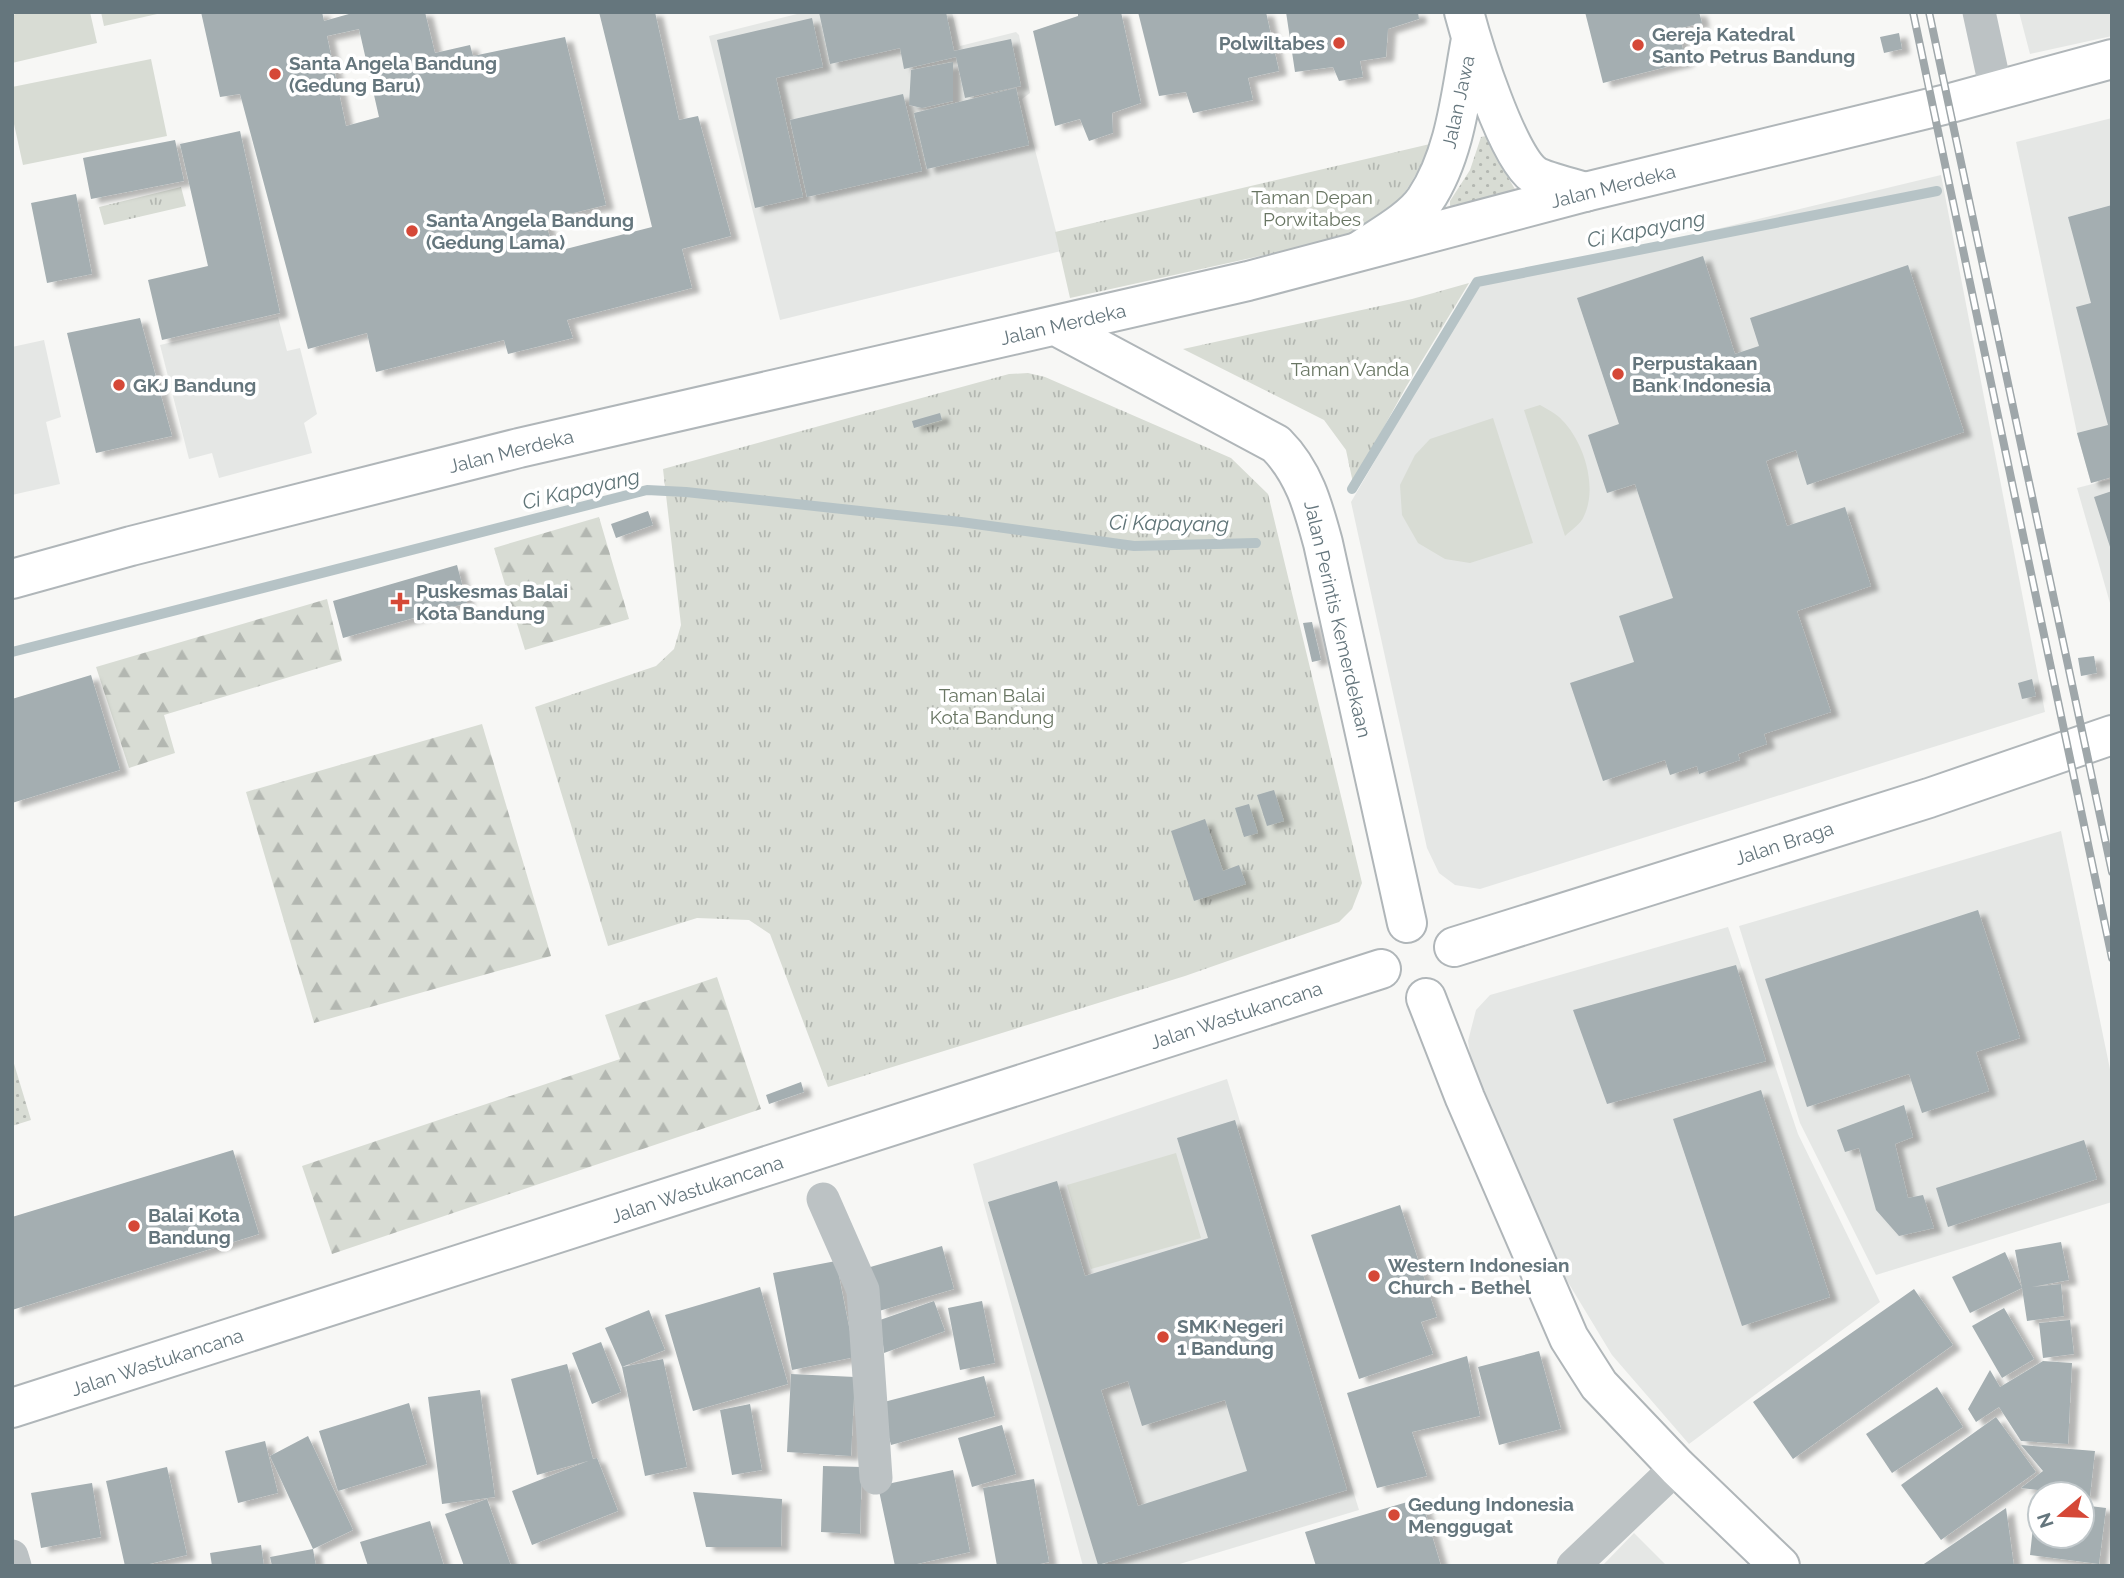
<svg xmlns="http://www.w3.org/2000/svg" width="2124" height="1578" viewBox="0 0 2124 1578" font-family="Raleway,sans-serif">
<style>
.built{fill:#e5e7e5}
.grass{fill:#d8dcd4}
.forest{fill:url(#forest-firs)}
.park{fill:url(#park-tufts)}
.garden{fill:url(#garden-dots)}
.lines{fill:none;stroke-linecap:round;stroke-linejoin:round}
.stream{stroke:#b6c3c6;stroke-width:10}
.building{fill:#a4aeb1;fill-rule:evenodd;filter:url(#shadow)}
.secondary-casing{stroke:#b1b8bb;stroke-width:42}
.primary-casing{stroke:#b0b6b9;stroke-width:42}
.street{stroke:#bcc2c4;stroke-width:33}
.secondary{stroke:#fff;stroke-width:38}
.primary{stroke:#fff;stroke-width:38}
.rail-casing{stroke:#9fa7aa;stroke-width:8}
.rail{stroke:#fff;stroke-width:5;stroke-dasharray:16;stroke-linecap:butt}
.poi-dot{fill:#d54837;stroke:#fff;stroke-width:2.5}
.labels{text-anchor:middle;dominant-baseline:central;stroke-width:7;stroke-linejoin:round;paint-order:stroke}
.poi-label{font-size:19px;font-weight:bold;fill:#65767d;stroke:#fff;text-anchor:start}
.street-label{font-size:19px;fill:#65767d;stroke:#fff}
.park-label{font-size:19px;fill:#697663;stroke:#fff}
.water-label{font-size:21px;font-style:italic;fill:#607578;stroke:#fff}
</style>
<defs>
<pattern id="forest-firs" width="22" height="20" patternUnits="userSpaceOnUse" patternTransform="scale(1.75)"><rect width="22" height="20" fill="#d8dcd4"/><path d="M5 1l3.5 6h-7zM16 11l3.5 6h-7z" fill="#b3b7b1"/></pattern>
<pattern id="park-tufts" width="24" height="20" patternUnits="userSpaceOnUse" patternTransform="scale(1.75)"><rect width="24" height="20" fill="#d8dcd4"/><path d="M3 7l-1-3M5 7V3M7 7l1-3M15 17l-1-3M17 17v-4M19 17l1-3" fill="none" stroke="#b3b7b1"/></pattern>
<pattern id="garden-dots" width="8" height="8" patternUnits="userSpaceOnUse" patternTransform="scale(1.75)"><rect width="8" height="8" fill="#d8dcd4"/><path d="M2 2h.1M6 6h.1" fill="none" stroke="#b3b7b1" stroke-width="1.8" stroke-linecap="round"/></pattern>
<filter id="shadow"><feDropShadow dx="8" dy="4.5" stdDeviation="2" flood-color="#0004"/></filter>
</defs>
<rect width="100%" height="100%" fill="#f7f7f5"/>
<!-- built -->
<path class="built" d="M 805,12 L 952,12 L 960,46 L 1016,32 L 1019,35 L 1030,93 L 1022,99 L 1061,251 L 780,320 L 709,36 Z
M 2019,12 L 2112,12 L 2112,36 L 2030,54 Z
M 2112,118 L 2112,477 L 2091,483 L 2077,433 L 2016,142 Z
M 1941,175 L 2045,712 L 1480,889 L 1455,885 L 1439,873 L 1427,848 L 1351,502 L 1476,287 Z
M 278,317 L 287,351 L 300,348 L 317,414 L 304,423 L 312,453 L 219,478 L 212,453 L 189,459 L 160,345 Z
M 44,340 L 61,417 L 46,422 L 60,484 L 12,495 L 12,347 Z
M 2112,479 L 2112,610 L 2077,488 Z
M 2061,831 L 2112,1079 L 2112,1202 L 1876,1275 L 1800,1123 L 1739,926 Z
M 1728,927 L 1798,1134 L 1880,1302 L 1689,1444 L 1612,1355 L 1543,1241 L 1473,1073 L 1468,1041 L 1476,1010 L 1490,995 Z
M 1227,1079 L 1359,1510 L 1173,1566 L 1083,1566 L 973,1164 Z
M 1634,1533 L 1667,1566 L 1602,1566 Z"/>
<!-- grass -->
<path class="grass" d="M 24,12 L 90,12 L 97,43 L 12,63 L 12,15 Z
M 101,12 L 166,12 L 104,26 Z
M 151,59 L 167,136 L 23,165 L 12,115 L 12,87 Z
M 1540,405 C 1547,409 1557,414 1562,420 C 1584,442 1598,487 1584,516 C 1581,524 1571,530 1565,536 L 1524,410 Z
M 1493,418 L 1533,543 L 1470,563 L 1445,559 L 1418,543 L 1402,515 L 1400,485 L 1415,455 L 1430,439 Z
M 1176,1153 L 1201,1238 L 1091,1269 L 1067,1185 Z"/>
<!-- forest -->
<path class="forest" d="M 599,517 L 629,619 L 525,650 L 494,548 Z
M 327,599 L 342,661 L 164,715 L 175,753 L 129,768 L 96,667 Z
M 482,724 L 551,956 L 314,1023 L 246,792 Z
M 717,977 L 761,1109 L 332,1254 L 302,1166 L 620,1059 L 605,1015 Z"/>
<!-- park -->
<path class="park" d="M 1430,144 C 1417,176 1400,208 1369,226 C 1357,233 1341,236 1328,241 L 1070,298 L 1055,232 Z
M 181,187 L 186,206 L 104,225 L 99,207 Z
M 1469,283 L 1406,387 L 1353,483 L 1346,450 L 1324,420 L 1183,349 L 1412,299 Z
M 1028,373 L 1045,377 L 1231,458 L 1268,494 L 1362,883 L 1352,909 L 1339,922 L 1185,976 L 828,1087 L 770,934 L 749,920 L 697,918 L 608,946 L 535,707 L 656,666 L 674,649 L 681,625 L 663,469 L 1009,374 Z"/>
<!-- garden -->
<path class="garden" d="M 1486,136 L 1490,137 L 1502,167 L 1516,191 L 1450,206 L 1450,201 L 1470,170 L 1481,137 Z
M 12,1057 L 31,1120 L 12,1126 Z"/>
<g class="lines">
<!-- stream -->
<path class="stream" d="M 1352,489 L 1477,282 L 1937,191
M 12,652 L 647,490 L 686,492 L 961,522 L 1134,546 L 1256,543"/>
</g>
<!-- building -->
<path class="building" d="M 201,12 L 322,12 L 324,21 L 356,12 L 425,12 L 435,53 L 470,45 L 473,56 L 565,37 L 606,205 L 545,220 L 554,252 L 652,227 L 599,12 L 655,12 L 679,120 L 698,116 L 731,236 L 682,249 L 692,288 L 567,320 L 573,338 L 508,354 L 504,340 L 376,372 L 367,333 L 308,349 L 240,94 L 220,97 ZM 359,29 L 379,117 L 346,126 L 327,36 Z
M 819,12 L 946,12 L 954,51 L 1011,39 L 1021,86 L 965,98 L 956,57 L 904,69 L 900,48 L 830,64 Z
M 1078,12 L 1121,12 L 1141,103 L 1112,113 L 1113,133 L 1089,141 L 1080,119 L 1055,126 L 1033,31 L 1078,16 Z
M 1138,12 L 1266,12 L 1279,71 L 1248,78 L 1253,100 L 1193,113 L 1186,92 L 1159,96 Z
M 1286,12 L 1418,12 L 1419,19 L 1388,29 L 1386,57 L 1360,61 L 1363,77 L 1339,81 L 1333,67 L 1295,72 Z
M 1585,12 L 1699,12 L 1702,23 L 1678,29 L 1686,62 L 1603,83 Z
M 812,18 L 823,67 L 776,78 L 803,197 L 755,208 L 717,40 Z
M 1899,33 L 1902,49 L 1884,53 L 1880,37 Z
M 953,62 L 953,101 L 922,108 L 909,105 L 911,70 Z
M 1016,88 L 1029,145 L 927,169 L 914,113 Z
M 903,94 L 922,171 L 807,197 L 790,120 Z
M 240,131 L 280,313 L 162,340 L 148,280 L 208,266 L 180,144 Z
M 175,140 L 184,181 L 91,199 L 83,158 Z
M 76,194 L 92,274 L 47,283 L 31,203 Z
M 2112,205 L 2112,477 L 2091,483 L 2077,433 L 2108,425 L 2076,307 L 2091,303 L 2068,217 Z
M 1703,256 L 1735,354 L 1759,346 L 1750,318 L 1908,265 L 1964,432 L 1807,485 L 1796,450 L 1766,461 L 1787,526 L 1845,507 L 1871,586 L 1797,611 L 1831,712 L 1764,734 L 1767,744 L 1738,754 L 1740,760 L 1699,774 L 1697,766 L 1670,775 L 1665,760 L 1603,781 L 1570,683 L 1634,662 L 1619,616 L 1673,598 L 1635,484 L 1607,493 L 1588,435 L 1619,424 L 1577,298 Z
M 140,318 L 172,436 L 96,453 L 67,333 Z
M 940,413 L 942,420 L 914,428 L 912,421 Z
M 2112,491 L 2112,550 L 2111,550 L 2094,497 Z
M 648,511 L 653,525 L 616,538 L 611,524 Z
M 457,565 L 467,603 L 343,638 L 333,601 Z
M 1312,622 L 1321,660 L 1312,662 L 1303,623 Z
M 2094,656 L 2097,673 L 2081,676 L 2078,658 Z
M 91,675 L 120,770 L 12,803 L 12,699 Z
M 2032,679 L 2036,696 L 2022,699 L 2018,683 Z
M 1274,790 L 1284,821 L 1267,826 L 1257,795 Z
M 1249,804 L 1258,833 L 1244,837 L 1235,808 Z
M 1205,819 L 1223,871 L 1239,865 L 1246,884 L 1194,901 L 1171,831 Z
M 1978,910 L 2020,1038 L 1976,1052 L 1989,1091 L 1922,1113 L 1909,1074 L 1807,1107 L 1765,979 Z
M 1736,965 L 1766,1061 L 1607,1104 L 1573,1010 Z
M 801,1082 L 804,1092 L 769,1104 L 766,1095 Z
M 1761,1090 L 1830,1297 L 1742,1326 L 1673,1119 Z
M 1904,1105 L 1913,1137 L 1895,1144 L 1908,1198 L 1923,1195 L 1934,1228 L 1899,1236 L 1876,1210 L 1859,1148 L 1845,1152 L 1837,1130 Z
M 1235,1120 L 1347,1490 L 1098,1565 L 988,1202 L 1057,1181 L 1085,1276 L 1208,1238 L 1177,1138 ZM 1128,1381 L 1142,1426 L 1225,1400 L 1247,1471 L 1138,1506 L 1101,1390 Z
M 2084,1140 L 2097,1179 L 1948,1227 L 1936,1188 Z
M 233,1150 L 259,1234 L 12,1310 L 12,1217 Z
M 1400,1205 L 1437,1317 L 1421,1322 L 1433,1354 L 1359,1379 L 1311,1235 Z
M 2061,1242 L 2069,1280 L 2032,1287 L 2061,1284 L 2064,1316 L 2027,1321 L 2022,1288 L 1970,1313 L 1952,1277 L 2005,1252 L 2022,1288 L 2015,1250 Z
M 942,1246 L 954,1289 L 879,1311 L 867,1268 Z
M 836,1261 L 855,1357 L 792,1370 L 773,1273 Z
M 760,1287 L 788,1384 L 693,1411 L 665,1315 Z
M 1914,1289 L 1953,1345 L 1793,1459 L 1753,1402 Z
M 934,1301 L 945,1331 L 884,1353 L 880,1320 Z
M 982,1301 L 995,1363 L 960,1370 L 948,1308 Z
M 2004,1308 L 2034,1359 L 2002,1378 L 1972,1326 Z
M 649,1310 L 665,1350 L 622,1367 L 663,1359 L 687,1467 L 645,1476 L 622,1367 L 605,1328 Z
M 2070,1320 L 2074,1354 L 2043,1358 L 2039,1323 Z
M 601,1342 L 621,1392 L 592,1404 L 572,1353 Z
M 1539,1351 L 1561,1429 L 1499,1445 L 1478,1367 Z
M 1467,1356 L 1480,1416 L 1412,1432 L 1427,1476 L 1377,1488 L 1347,1393 Z
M 2043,1361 L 2072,1363 L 2068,1444 L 2021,1441 L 1999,1407 L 1976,1422 L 1968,1409 L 1990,1370 L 2000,1387 Z
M 567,1364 L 593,1459 L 597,1458 L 618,1511 L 532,1545 L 512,1491 L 588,1461 L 537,1475 L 511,1379 Z
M 791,1374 L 855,1377 L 851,1456 L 787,1452 Z
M 984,1376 L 995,1416 L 891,1445 L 880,1403 Z
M 1937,1387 L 1963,1427 L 1892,1473 L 1866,1434 Z
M 480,1390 L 495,1497 L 442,1504 L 428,1397 Z
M 409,1403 L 427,1464 L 338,1491 L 319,1431 Z
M 750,1404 L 762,1470 L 732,1475 L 720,1410 Z
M 1996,1417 L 2036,1472 L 1941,1540 L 1901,1485 Z
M 1002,1425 L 1016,1474 L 972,1487 L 958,1438 Z
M 308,1436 L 353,1530 L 313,1549 L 316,1566 L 272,1566 L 270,1557 L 313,1549 L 270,1456 Z
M 265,1441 L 278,1493 L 238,1503 L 225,1451 Z
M 2021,1445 L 2095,1451 L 2090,1496 L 2021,1488 L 2043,1471 Z
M 823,1466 L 862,1467 L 860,1534 L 821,1532 Z
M 167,1467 L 187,1555 L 141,1566 L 125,1566 L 106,1481 Z
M 953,1470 L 970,1552 L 908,1566 L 895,1566 L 878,1486 Z
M 1034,1479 L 1049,1562 L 1031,1566 L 997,1566 L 983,1488 Z
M 92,1483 L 101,1537 L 41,1548 L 31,1493 Z
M 693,1492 L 782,1499 L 781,1547 L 706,1547 Z
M 1421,1498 L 1441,1566 L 1316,1566 L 1305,1532 Z
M 487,1499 L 511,1566 L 464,1566 L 445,1514 Z
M 2036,1499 L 2040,1499 L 2040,1536 L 2082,1536 L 2082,1505 L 2106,1508 L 2099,1564 L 2030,1555 Z
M 2006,1508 L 2014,1566 L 1921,1566 Z
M 430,1521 L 444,1566 L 368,1566 L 360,1542 Z
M 261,1545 L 264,1566 L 212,1566 L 210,1553 Z"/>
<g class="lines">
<!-- secondary casing -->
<g class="secondary-casing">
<path id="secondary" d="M 1464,12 C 1473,46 1507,156 1534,175 C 1543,181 1573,188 1585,192
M 1361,250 C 1380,237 1413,219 1425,200 C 1456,154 1461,92 1471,39"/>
</g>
<!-- primary casing -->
<g class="primary-casing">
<path id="primary" d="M 1056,326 L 1276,444 C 1304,472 1313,506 1323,543 L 1407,923
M 12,579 L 131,546 L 519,448 L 1248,281 L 1585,192 L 1947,104 L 2112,59
M 1454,947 L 1929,798 L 2112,735
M 1426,998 L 1465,1098 L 1569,1338 L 1599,1385 L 1677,1467 L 1780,1566
M 12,1408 L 1381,969"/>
</g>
<!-- street -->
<path class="street" d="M 1979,12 L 1996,90
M 823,1199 L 863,1290 L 876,1478
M 12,1556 L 15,1566
M 1573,1566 L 1677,1467"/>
<!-- secondary -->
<use href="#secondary" class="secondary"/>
<!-- primary -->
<use href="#primary" class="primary"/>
<!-- rail casing -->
<g class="rail-casing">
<path id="rail" d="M 1913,12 L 2112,958
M 1929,12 L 2112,872"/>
</g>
<!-- rail -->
<use href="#rail" class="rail"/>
</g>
<!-- markers -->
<g class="poi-dot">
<circle cx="1339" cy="43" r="7"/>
<circle cx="1638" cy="45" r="7"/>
<circle cx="275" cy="74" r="7"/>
<circle cx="412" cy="231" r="7"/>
<circle cx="1618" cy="374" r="7"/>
<circle cx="119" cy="385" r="7"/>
<path d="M396.5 591.5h7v7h7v7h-7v7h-7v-7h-7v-7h7z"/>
<circle cx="134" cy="1226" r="7"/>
<circle cx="1374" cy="1276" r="7"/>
<circle cx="1163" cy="1337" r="7"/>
<circle cx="1394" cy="1515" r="7"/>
</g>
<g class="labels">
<!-- poi labels -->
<g class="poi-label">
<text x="1652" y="34">Gereja Katedral<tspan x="1652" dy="22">Santo Petrus Bandung</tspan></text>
<text x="1325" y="43" text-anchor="end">Polwiltabes</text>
<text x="289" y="63">Santa Angela Bandung<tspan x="289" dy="22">(Gedung Baru)</tspan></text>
<text x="426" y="220">Santa Angela Bandung<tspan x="426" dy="22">(Gedung Lama)</tspan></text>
<text x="1632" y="363">Perpustakaan<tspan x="1632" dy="22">Bank Indonesia</tspan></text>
<text x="133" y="385">GKJ Bandung</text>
<text x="416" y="591">Puskesmas Balai<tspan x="416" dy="22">Kota Bandung</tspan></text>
<text x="148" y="1215">Balai Kota<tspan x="148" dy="22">Bandung</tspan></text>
<text x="1388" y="1265">Western Indonesian<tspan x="1388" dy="22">Church - Bethel</tspan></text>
<text x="1177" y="1326">SMK Negeri<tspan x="1177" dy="22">1 Bandung</tspan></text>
<text x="1408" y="1504">Gedung Indonesia<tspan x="1408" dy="22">Menggugat</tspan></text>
</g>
<!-- street labels -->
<g class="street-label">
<text transform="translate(1458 102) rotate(-78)">Jalan Jawa</text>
<text transform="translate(1613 186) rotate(-14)">Jalan Merdeka</text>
<text transform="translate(1063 324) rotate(-13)">Jalan Merdeka</text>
<text transform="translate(511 451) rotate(-14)">Jalan Merdeka</text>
<text transform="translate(1338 619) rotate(77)">Jalan Perintis Kemerdekaan</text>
<text transform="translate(1784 843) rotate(-18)">Jalan Braga</text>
<text transform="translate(1236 1015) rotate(-18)">Jalan Wastukancana</text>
<text transform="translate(697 1189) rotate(-18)">Jalan Wastukancana</text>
<text transform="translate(157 1362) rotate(-18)">Jalan Wastukancana</text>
</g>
<!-- park labels -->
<g class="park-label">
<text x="1312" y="197">Taman Depan<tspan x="1312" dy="22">Porwitabes</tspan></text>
<text x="1350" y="369">Taman Vanda</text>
<text x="992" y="695">Taman Balai<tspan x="992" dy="22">Kota Bandung</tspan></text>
</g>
<!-- water labels -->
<g class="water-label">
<text transform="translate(1646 229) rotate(-11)">Ci Kapayang</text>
<text transform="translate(581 489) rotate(-13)">Ci Kapayang</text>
<text transform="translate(1169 523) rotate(1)">Ci Kapayang</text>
</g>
</g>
<!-- border -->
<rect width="2124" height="1578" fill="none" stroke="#65767d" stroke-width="28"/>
<!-- north arrow -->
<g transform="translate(2061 1515) rotate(251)"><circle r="33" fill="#ffffff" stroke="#c1c8cb" stroke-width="2"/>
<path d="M0-5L12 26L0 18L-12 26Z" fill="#d54837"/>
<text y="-10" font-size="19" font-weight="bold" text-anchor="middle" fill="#65767d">N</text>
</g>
</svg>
